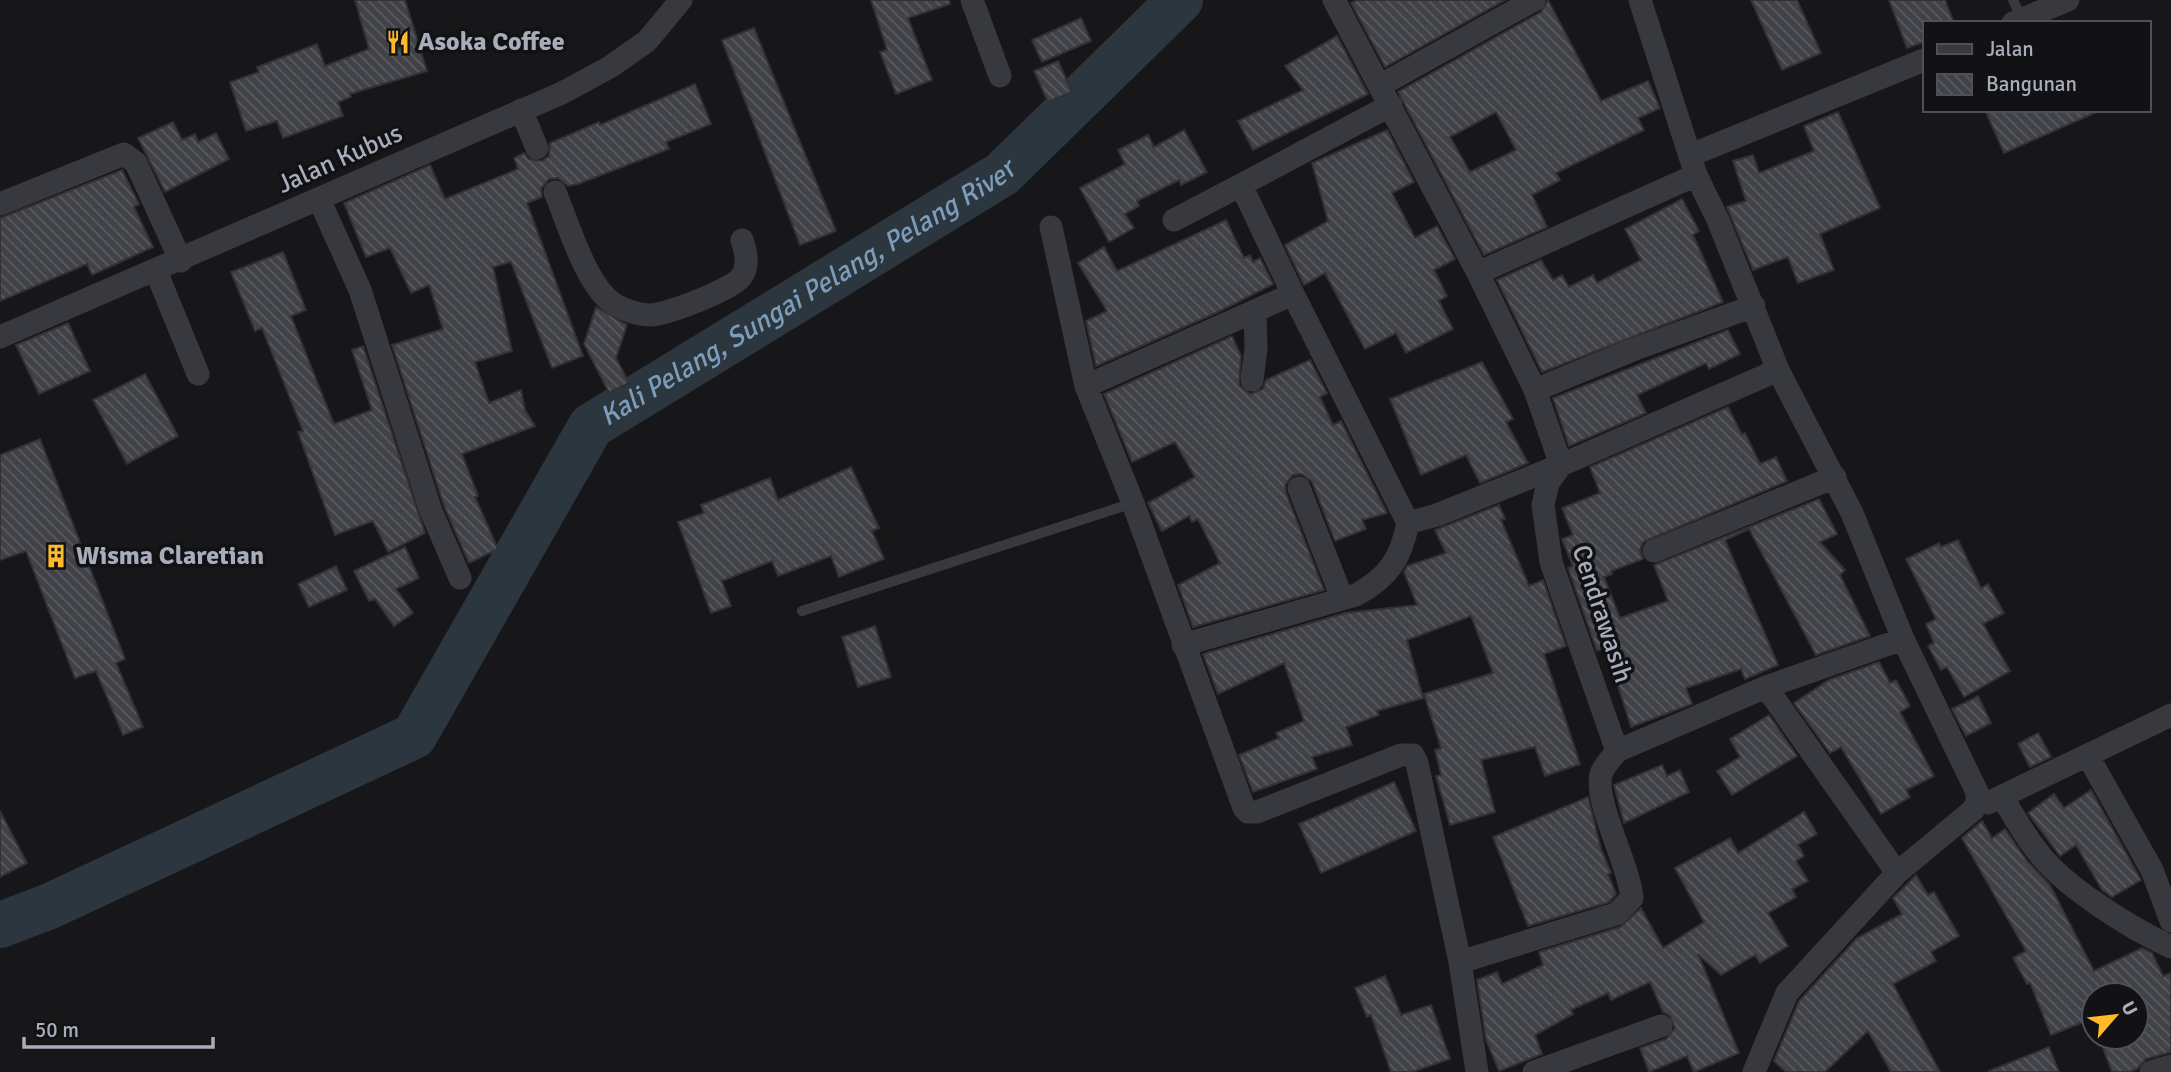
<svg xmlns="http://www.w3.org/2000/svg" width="2171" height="1072" viewBox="0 0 2171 1072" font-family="Signika,sans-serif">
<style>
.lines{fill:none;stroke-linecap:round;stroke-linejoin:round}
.river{stroke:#2c363f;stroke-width:46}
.building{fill:url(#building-back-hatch);stroke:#313136;stroke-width:2;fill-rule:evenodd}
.lane{stroke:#38393f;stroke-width:10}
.street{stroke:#38393f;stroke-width:23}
.labels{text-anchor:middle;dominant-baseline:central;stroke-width:7;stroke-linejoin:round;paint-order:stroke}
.poi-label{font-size:26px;font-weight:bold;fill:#a8adbb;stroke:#121214;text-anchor:start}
.street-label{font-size:26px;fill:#a8adbb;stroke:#121214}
.water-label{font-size:28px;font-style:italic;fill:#7c9cb9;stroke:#121214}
</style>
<defs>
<pattern id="building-back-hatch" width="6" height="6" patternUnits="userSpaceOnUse" patternTransform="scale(1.75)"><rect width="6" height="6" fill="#414247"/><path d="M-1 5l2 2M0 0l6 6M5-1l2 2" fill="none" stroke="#5a5b60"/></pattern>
</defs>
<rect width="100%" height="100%" fill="#171719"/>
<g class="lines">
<!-- river -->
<path class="river" id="s1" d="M 0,925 L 50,906 L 414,736 L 591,426 L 1002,174 L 1180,0"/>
</g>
<!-- building -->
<path class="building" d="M 355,0 L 405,0 L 427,71 L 350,94 L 351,97 L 338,102 L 343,116 L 283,138 L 277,121 L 246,131 L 230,82 L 259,72 L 257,67 L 317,44 L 325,66 L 369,49 Z
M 871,0 L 949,0 L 950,4 L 908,18 L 932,80 L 896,94 L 880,52 L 887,50 Z
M 1357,0 L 1505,0 L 1385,67 L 1351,3 Z
M 1548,0 L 1601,101 L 1648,81 L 1660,108 L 1638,118 L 1644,130 L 1556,173 L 1560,180 L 1532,195 L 1547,227 L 1484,255 L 1398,92 L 1541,12 ZM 1496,112 L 1516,150 L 1470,172 L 1450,137 Z
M 1751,0 L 1797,0 L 1821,53 L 1782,70 Z
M 1889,0 L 1945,0 L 1954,23 L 1924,23 L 1924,42 L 1907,48 Z
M 1081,18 L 1091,41 L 1042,62 L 1032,40 Z
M 754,28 L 836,231 L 800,245 L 722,40 Z
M 1337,36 L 1368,94 L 1253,150 L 1238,121 L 1303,90 L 1285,66 Z
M 1058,61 L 1072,92 L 1048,102 L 1034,71 Z
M 695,84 L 711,124 L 666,142 L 669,149 L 578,184 L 568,186 L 558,178 L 549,179 L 541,189 L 542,197 L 527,203 L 583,356 L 552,368 L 511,262 L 493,267 L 512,351 L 475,362 L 489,403 L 521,390 L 525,410 L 535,426 L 462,454 L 478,496 L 475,497 L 498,549 L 469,563 L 444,506 L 392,345 L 443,329 L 429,285 L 411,293 L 390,248 L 366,257 L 344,203 L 430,165 L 445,199 L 518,169 L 514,158 L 524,153 L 529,159 L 542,161 L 549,156 L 550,143 L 599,122 L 600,125 Z
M 1985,110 L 2101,110 L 2004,153 Z
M 1838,112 L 1880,208 L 1820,234 L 1834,270 L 1798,283 L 1788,257 L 1753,270 L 1727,207 L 1746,201 L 1733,161 L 1753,155 L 1759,173 L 1814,151 L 1804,126 Z
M 173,122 L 182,140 L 195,134 L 198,142 L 216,133 L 229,159 L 165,192 L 138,138 Z
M 1184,130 L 1207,172 L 1181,185 L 1179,180 L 1137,201 L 1139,206 L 1125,214 L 1134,228 L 1109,242 L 1080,188 L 1125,164 L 1118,150 L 1148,135 L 1154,147 Z
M 1387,130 L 1414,182 L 1392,193 L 1415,238 L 1437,226 L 1455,259 L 1434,270 L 1447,296 L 1439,301 L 1453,329 L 1406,353 L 1396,333 L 1365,349 L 1325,273 L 1304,285 L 1285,245 L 1328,221 L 1312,163 Z
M 122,170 L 139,204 L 134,207 L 153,247 L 92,275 L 87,264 L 0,301 L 0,218 Z
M 1682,199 L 1699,231 L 1693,235 L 1723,302 L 1542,372 L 1497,280 L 1541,260 L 1553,280 L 1562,275 L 1569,287 L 1593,275 L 1597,283 L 1641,260 L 1625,229 Z
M 1226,220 L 1244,258 L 1250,255 L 1253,262 L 1260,258 L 1273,284 L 1220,311 L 1096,366 L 1086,321 L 1107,311 L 1078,263 L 1104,247 L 1117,271 Z
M 283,252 L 306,310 L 291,316 L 334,424 L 372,410 L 352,350 L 363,346 L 425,533 L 388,552 L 373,521 L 335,535 L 298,432 L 303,431 L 262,328 L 255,331 L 231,272 Z
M 596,307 L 627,325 L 616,358 L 629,383 L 609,393 L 584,344 Z
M 68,323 L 90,371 L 39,394 L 16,345 Z
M 1728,330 L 1740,354 L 1709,369 L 1706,363 L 1637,395 L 1646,413 L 1569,446 L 1553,398 Z
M 1232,336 L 1241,356 L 1239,385 L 1250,394 L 1263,389 L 1266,380 L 1310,360 L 1327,393 L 1320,397 L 1333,425 L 1341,421 L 1387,513 L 1362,520 L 1366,529 L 1335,541 L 1312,482 L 1302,474 L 1293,475 L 1285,485 L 1286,493 L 1324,590 L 1193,627 L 1178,585 L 1220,563 L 1198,519 L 1192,522 L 1189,516 L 1162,531 L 1148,503 L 1195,477 L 1175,442 L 1132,462 L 1104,394 Z
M 1482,362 L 1513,419 L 1506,422 L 1528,463 L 1480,483 L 1466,455 L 1421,475 L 1390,399 Z
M 145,374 L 178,436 L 127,464 L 93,400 Z
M 1728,407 L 1742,435 L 1745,433 L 1760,464 L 1776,457 L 1787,481 L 1643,542 L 1640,550 L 1643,559 L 1611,571 L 1612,574 L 1604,577 L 1620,618 L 1668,601 L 1654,565 L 1819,499 L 1837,534 L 1820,542 L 1845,570 L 1840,575 L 1870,636 L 1816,655 L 1749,529 L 1725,540 L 1778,665 L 1745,679 L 1741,669 L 1686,688 L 1692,704 L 1631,727 L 1606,647 L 1597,651 L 1568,568 L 1573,566 L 1562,539 L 1573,535 L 1562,508 L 1600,493 L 1590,467 Z
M 40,439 L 125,659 L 116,663 L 143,727 L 123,735 L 96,671 L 75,678 L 26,551 L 0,560 L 0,455 Z
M 851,467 L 879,528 L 872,531 L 884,559 L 839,577 L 831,556 L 778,576 L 772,561 L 722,581 L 731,606 L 711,613 L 678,522 L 704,513 L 701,505 L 770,478 L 778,500 Z
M 1499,505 L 1505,519 L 1501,520 L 1529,586 L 1543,580 L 1566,646 L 1544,654 L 1580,764 L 1545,776 L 1535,747 L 1481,760 L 1495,812 L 1450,825 L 1436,776 L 1441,775 L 1435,750 L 1441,748 L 1424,694 L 1493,673 L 1471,616 L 1407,640 L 1423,698 L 1377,711 L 1379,715 L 1346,727 L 1352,745 L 1312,757 L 1317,769 L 1253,792 L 1239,755 L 1279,738 L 1276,733 L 1304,721 L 1284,663 L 1218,694 L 1203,654 L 1345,613 L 1417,605 L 1404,572 L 1407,566 L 1446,553 L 1435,530 Z
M 1958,540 L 1981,588 L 1988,584 L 2004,613 L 1983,624 L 2010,671 L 1964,697 L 1947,667 L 1941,670 L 1928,646 L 1934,643 L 1926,624 L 1936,619 L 1906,559 L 1939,543 L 1941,547 Z
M 405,547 L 419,578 L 396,589 L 413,613 L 394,626 L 375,599 L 369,601 L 354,571 Z
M 336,566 L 347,590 L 309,607 L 298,584 Z
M 875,626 L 891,677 L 858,687 L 842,637 Z
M 1879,662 L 1890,683 L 1896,680 L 1910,706 L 1900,712 L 1934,776 L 1906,790 L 1910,797 L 1881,814 L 1841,747 L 1830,753 L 1794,703 L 1829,680 Z
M 1978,696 L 1991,723 L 1966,736 L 1952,709 Z
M 1769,715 L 1797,756 L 1732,795 L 1717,771 L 1740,757 L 1730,739 Z
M 2038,733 L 2051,757 L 2030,767 L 2018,744 Z
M 1662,765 L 1667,776 L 1680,770 L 1689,792 L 1624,823 L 1614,785 Z
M 1394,782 L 1416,831 L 1321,873 L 1299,824 Z
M 2091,790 L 2141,880 L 2112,897 L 2102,890 L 2076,845 L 2060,856 L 2028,813 L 2054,794 L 2064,808 Z
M 1588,797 L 1601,849 L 1611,873 L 1608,874 L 1616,894 L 1609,902 L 1528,926 L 1493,837 Z
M 0,811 L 27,863 L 0,877 Z
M 1804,812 L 1817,834 L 1798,845 L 1804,856 L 1796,861 L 1808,881 L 1792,889 L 1796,897 L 1768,913 L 1788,946 L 1760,963 L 1755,955 L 1721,975 L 1698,954 L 1739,1053 L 1694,1072 L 1687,1056 L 1649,1072 L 1640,1048 L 1666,1039 L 1675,1028 L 1670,1016 L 1663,1012 L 1650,982 L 1611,1000 L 1608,993 L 1571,1010 L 1573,1014 L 1535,1035 L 1542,1054 L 1499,1071 L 1486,1040 L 1477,980 L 1497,972 L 1502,984 L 1543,965 L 1539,952 L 1620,927 L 1641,908 L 1663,948 L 1704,922 L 1675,868 L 1730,838 L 1738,853 Z
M 1982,821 L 1992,838 L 2005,829 L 2027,861 L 2050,885 L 2094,971 L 2142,948 L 2152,953 L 2163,976 L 2171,973 L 2171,1052 L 2146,1059 L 2137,1069 L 2129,1072 L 2112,1072 L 2099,1037 L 2136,1037 L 2136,995 L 2094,995 L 2094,1018 L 2051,1035 L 2030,983 L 2027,984 L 2013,958 L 2026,951 L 1962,838 Z
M 1916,875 L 1928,895 L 1934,892 L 1959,936 L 1931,952 L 1936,961 L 1893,984 L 1940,1072 L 1891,1072 L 1868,1031 L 1825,1072 L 1786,1072 L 1774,1061 L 1799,1001 L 1857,938 L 1902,914 L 1893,898 Z
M 1385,976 L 1401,1015 L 1431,1005 L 1450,1059 L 1412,1072 L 1391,1072 L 1371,1015 L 1367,1017 L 1355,988 Z
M 2049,1047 L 2059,1072 L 1989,1072 L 1989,1071 Z"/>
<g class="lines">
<!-- lane -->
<path class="lane" d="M 2013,0 L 2022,19
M 802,611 L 1133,503"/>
<!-- street -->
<path class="street" d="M 972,0 L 1000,76
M 1334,0 L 1478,273 L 1535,390 L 1561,465 L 1548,483 L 1543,505 L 1551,562 L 1617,751 C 1612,758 1604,765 1601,774 C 1594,802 1629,864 1632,898 L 1616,914 L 1460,962 L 1477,1072
M 1640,0 L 1696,175 L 1718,220 L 1778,370 L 1852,513 L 1903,639 L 1977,792 L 1977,803 L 1973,810 L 1897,873 L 1787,993 L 1754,1072
M 2013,23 L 2068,0
M 1381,85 L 1534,0
M 521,110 L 537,148
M 1691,155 L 1924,60
M 555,192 C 568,223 586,286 614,304 C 624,310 639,315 650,315 C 666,315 734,289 742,276 C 749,265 746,251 742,240
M 319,199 L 360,290 L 431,511 L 460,578
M 0,204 L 124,154 L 136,163 L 181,261
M 1174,220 L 1241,185
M 1051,227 L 1086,386 L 1133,503 L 1244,808 L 1248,812 L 1257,812 L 1401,755 L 1413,755 L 1417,763 L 1460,962
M 156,271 L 198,374
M 1478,273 L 1696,175
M 1293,294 L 1241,185 L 1391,105
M 0,337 L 562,93 L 610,67 L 647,41 L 681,0
M 1252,380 L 1256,348 L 1255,311
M 1086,386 L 1293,294 L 1408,523 L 1437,515 L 1561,465 L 1778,370
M 1535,390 L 1635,349 L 1754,306
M 1299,488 L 1342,598
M 1654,551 L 1835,477
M 1183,645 L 1356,595 C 1389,577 1401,558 1408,523
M 1766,687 L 1897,873
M 1617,751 L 1766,687 L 1903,639
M 2088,756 L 2152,870 L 2171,921
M 2002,797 C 2014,816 2024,835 2038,852 C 2064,887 2132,929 2171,947
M 1988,803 L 2171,715
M 1534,1072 L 1661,1026
M 2151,1072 L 2171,1066"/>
</g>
<!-- icons -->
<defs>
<g id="restaurant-bare" transform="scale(1.89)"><path d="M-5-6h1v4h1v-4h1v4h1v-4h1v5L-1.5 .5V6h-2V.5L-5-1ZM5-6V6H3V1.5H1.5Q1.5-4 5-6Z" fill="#ffb929" stroke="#121214" stroke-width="2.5" paint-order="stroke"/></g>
<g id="building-bare" transform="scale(1.89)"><path d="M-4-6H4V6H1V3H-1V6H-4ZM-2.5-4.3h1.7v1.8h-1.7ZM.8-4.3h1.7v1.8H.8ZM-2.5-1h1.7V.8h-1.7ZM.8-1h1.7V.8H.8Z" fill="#ffb929" stroke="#121214" stroke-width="2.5" paint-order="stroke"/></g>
</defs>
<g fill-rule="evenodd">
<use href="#restaurant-bare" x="398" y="42"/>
<use href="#building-bare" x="56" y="556"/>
</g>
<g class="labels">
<!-- poi labels -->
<g class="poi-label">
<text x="418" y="42">Asoka Coffee</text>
<text x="76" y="556">Wisma Claretian</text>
</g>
<!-- street labels -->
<g class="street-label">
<text transform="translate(340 159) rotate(-24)">Jalan Kubus</text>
<text transform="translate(1602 614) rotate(72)">Cendrawasih</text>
</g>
<!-- water labels -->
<g class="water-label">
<text stroke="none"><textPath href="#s1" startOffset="1066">Kali Pelang, Sungai Pelang, Pelang River</textPath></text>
</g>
</g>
<!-- legend -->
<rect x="1923" y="21" width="228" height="91" fill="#121214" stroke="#4e5057" stroke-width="2"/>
<rect x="1937" y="44" width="35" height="10" fill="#38393f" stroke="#4e5057" stroke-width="2"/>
<text x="1986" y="56" font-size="21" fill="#a8adbb">Jalan</text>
<rect x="1937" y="74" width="35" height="21" fill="url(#building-back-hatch)" stroke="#4e5057" stroke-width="2"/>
<text x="1986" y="91" font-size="21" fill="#a8adbb">Bangunan</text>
<!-- north arrow -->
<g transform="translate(2115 1016) rotate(62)"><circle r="33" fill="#121214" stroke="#4e5057" stroke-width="2"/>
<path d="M0-5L12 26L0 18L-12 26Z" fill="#ffb929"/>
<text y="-10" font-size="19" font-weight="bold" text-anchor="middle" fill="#a8adbb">U</text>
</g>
<!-- scale -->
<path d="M24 1037v10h189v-10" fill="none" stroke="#a8adbb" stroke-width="3.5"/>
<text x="35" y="1037" font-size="21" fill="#a8adbb" stroke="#121214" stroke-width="5" paint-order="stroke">50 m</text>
</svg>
